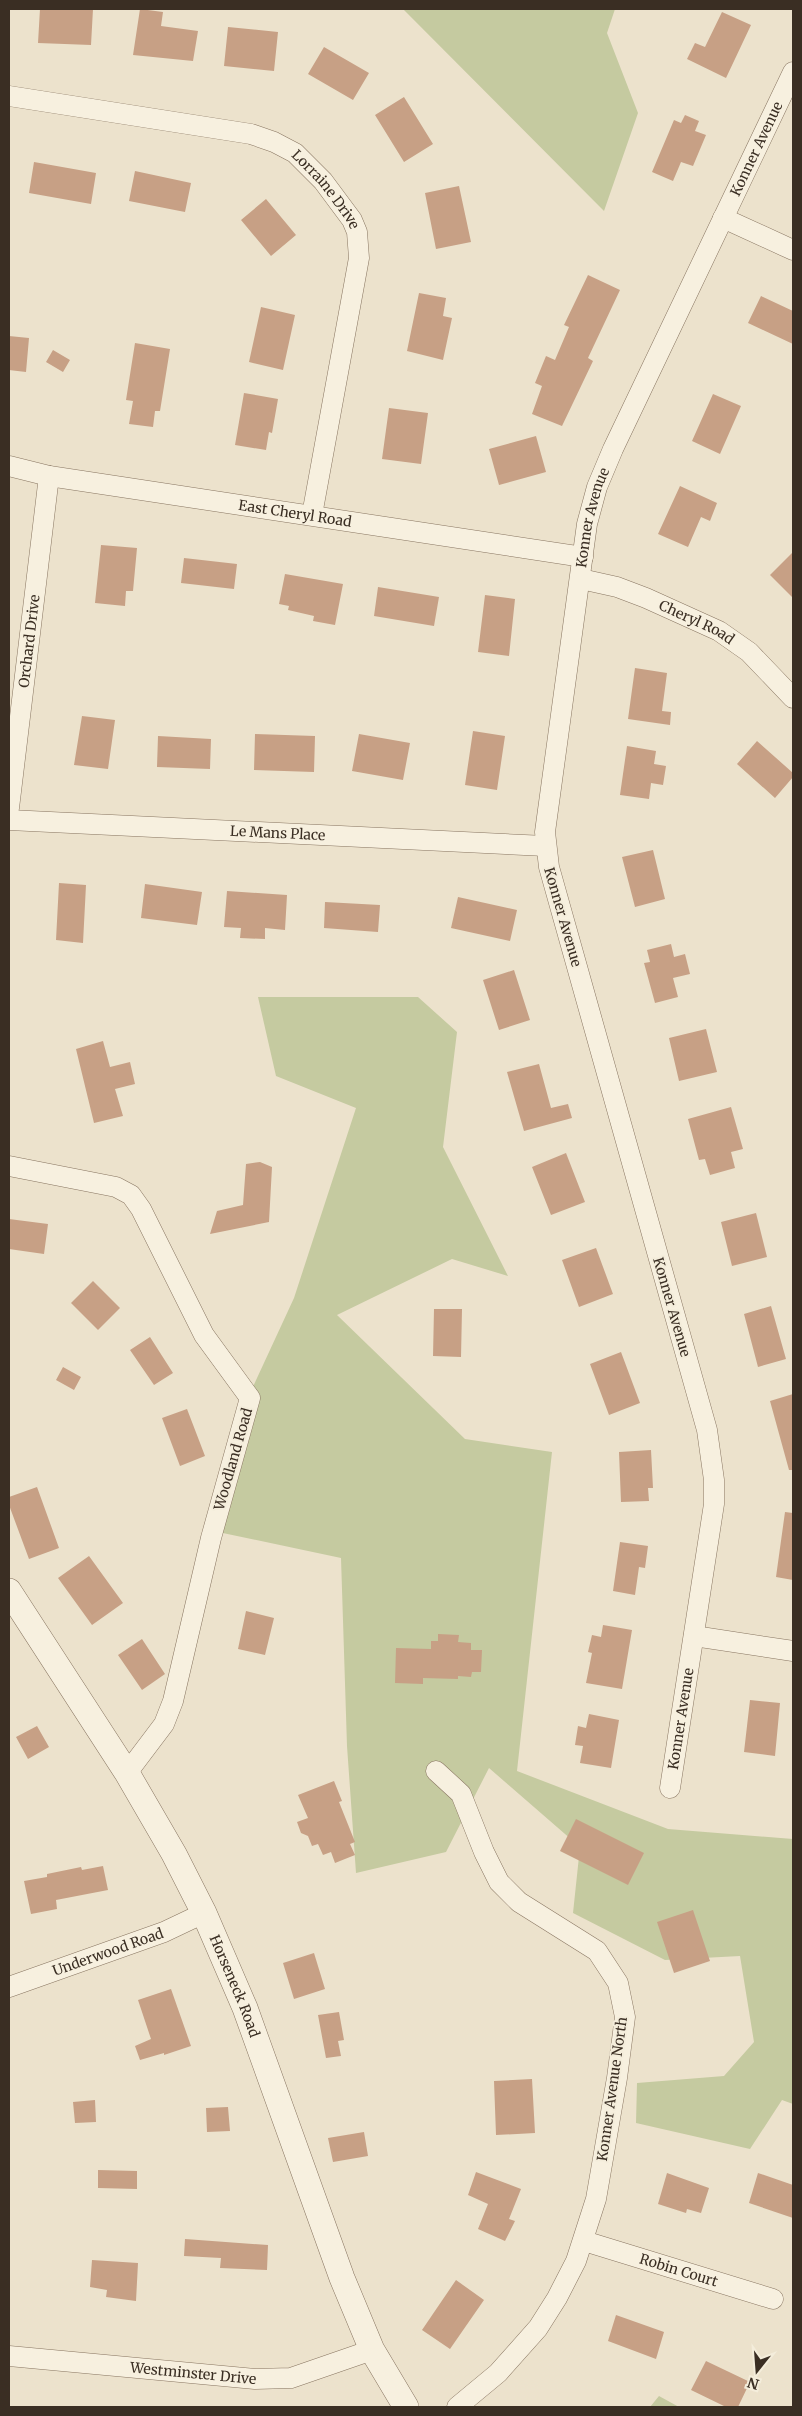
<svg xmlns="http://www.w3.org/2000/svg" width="802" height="2416" viewBox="0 0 802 2416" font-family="Merriweather,serif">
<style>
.green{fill:#c5caa0}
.building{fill:#c7a085}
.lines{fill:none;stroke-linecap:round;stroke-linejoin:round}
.minor-casing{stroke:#887561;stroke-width:21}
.tertiary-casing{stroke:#887561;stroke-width:26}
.minor{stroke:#f7f0df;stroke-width:20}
.tertiary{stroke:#f7f0df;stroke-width:25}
.labels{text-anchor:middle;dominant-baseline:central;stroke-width:4;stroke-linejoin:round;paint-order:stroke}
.street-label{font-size:14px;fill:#3a2e23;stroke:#f4eddb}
</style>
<rect width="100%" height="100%" fill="#ece2cc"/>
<!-- green -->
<path class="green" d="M 403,9 L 615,9 L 607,33 L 638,113 L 604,211 Z
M 258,997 L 418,997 L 457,1032 L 443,1147 L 508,1276 L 452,1259 L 337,1315 L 465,1439 L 552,1452 L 517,1771 L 668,1829 L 793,1839 L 793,2104 L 782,2100 L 750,2149 L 636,2123 L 637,2083 L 724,2076 L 754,2042 L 740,1956 L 665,1960 L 573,1913 L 580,1847 L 489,1768 L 446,1852 L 356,1873 L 347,1746 L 341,1558 L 218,1532 L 245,1404 L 294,1298 L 356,1108 L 276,1076 Z
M 659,2396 L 679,2407 L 650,2407 Z"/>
<!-- building -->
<path class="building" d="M 40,9 L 93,9 L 91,45 L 38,43 Z
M 140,9 L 163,12 L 161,26 L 198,31 L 193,61 L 133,55 Z
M 722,12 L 751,25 L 726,78 L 687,59 L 695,43 L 705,47 Z
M 228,27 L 278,32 L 274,71 L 224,66 Z
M 324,47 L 369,73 L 353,100 L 308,74 Z
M 404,97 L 433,144 L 404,162 L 375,115 Z
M 685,115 L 699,121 L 695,131 L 706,135 L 693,166 L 681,162 L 673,181 L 652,172 L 674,120 L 681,123 Z
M 34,162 L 96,173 L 91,204 L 29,193 Z
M 135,171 L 191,183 L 185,212 L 129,201 Z
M 459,186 L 471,242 L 436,249 L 425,193 Z
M 266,199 L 296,235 L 271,256 L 241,220 Z
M 588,275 L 620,290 L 588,358 L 593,361 L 562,426 L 532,414 L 542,386 L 535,383 L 546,356 L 555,360 L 569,327 L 564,325 Z
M 419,293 L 446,298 L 443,316 L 452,318 L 443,360 L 407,351 Z
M 761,296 L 793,311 L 793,344 L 748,323 Z
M 261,307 L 295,315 L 283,370 L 249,362 Z
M 9,336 L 29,338 L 26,372 L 9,370 Z
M 135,343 L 170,349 L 160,411 L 155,411 L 153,427 L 129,424 L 133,401 L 126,400 Z
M 53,350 L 70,360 L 63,372 L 46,362 Z
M 244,393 L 278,399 L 272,433 L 269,432 L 266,450 L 235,445 Z
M 713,394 L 741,406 L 720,454 L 692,441 Z
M 389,408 L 428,413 L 421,464 L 382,459 Z
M 536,436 L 546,472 L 499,485 L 489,449 Z
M 680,486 L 717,503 L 710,521 L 701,517 L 688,547 L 658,534 Z
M 101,545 L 137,548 L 133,591 L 126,591 L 125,606 L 95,603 Z
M 793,552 L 793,598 L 770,575 Z
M 184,558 L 237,564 L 234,589 L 181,583 Z
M 285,574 L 343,584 L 335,625 L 313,621 L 314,616 L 288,610 L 289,606 L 279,604 Z
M 378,587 L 439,597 L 434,626 L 374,616 Z
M 485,595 L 515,599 L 509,656 L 478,652 Z
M 635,668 L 667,673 L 662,711 L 671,712 L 670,725 L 628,719 Z
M 82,716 L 115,720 L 108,769 L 74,765 Z
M 473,731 L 505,736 L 497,790 L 465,785 Z
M 255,734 L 315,736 L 314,772 L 254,770 Z
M 359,734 L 410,743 L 403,780 L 352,771 Z
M 158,736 L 211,739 L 210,769 L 157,767 Z
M 757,741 L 793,773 L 793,777 L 775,798 L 737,764 Z
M 627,746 L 656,751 L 654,764 L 666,766 L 663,785 L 651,783 L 649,799 L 620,795 Z
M 653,850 L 665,899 L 635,907 L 622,857 Z
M 59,883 L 86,885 L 83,943 L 56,940 Z
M 145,884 L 202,892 L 197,925 L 141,918 Z
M 227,891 L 287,895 L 285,930 L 265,928 L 265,939 L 240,938 L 241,928 L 224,927 Z
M 458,897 L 517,910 L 510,941 L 451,928 Z
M 325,902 L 380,905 L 378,932 L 324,928 Z
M 671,944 L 674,957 L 685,954 L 690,974 L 673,978 L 678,997 L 655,1003 L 644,963 L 650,962 L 647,950 Z
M 514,970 L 530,1020 L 499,1030 L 483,980 Z
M 706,1029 L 717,1072 L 679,1081 L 669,1038 Z
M 103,1041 L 110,1067 L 130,1062 L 135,1084 L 115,1089 L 123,1116 L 94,1123 L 76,1049 Z
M 539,1064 L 551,1108 L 568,1104 L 572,1118 L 524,1131 L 507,1072 Z
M 731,1107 L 743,1149 L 731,1152 L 735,1168 L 710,1175 L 705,1159 L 699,1160 L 688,1119 Z
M 566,1153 L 585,1202 L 551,1215 L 532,1167 Z
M 260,1162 L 272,1167 L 269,1222 L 210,1234 L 217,1211 L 243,1205 L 246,1164 Z
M 756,1213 L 767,1257 L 732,1266 L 721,1222 Z
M 9,1219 L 48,1224 L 44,1254 L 9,1249 Z
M 596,1248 L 613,1294 L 579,1307 L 562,1260 Z
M 93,1281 L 120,1308 L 98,1330 L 71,1303 Z
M 771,1306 L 786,1359 L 758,1367 L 744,1314 Z
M 434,1309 L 462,1309 L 461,1357 L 433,1356 Z
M 150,1337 L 173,1373 L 154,1385 L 130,1350 Z
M 621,1352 L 640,1403 L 609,1415 L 590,1364 Z
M 63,1367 L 81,1377 L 74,1390 L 56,1380 Z
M 793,1394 L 793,1470 L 789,1470 L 770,1401 Z
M 187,1409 L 205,1456 L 180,1466 L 162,1418 Z
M 651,1450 L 653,1488 L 648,1488 L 649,1501 L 621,1502 L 619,1452 Z
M 37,1487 L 59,1548 L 29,1559 L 9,1505 L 9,1497 Z
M 785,1512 L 793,1513 L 793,1580 L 776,1577 Z
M 620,1542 L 648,1546 L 645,1568 L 639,1567 L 635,1595 L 613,1591 Z
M 89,1556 L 123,1603 L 92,1625 L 58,1578 Z
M 246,1611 L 274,1618 L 265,1655 L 238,1649 Z
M 603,1625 L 632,1630 L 622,1689 L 586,1683 L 592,1653 L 588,1652 L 592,1635 L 601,1637 Z
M 438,1634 L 459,1635 L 458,1642 L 471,1643 L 471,1650 L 482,1650 L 481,1672 L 472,1672 L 471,1677 L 458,1676 L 458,1679 L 423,1678 L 423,1684 L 395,1683 L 396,1648 L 431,1649 L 431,1641 L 438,1641 Z
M 142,1639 L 165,1674 L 142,1690 L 118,1655 Z
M 750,1700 L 780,1703 L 775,1756 L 744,1752 Z
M 589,1714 L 619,1720 L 611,1768 L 580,1763 L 583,1746 L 575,1745 L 578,1726 L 586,1728 Z
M 37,1726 L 49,1747 L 28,1759 L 16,1737 Z
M 334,1781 L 342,1801 L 339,1802 L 355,1842 L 350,1844 L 355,1855 L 335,1863 L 331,1852 L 323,1855 L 318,1844 L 312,1846 L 308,1836 L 301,1833 L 297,1822 L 308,1818 L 298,1795 Z
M 576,1819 L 644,1853 L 628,1885 L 560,1851 Z
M 103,1866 L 108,1890 L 56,1900 L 57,1909 L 31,1914 L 24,1881 L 47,1877 L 47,1874 L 81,1867 L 82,1870 Z
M 693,1910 L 710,1961 L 674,1973 L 657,1922 Z
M 314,1953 L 325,1989 L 294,1999 L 283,1963 Z
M 171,1989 L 191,2046 L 164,2055 L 164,2053 L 140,2060 L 135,2046 L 151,2039 L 138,2000 Z
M 339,2012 L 344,2040 L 338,2041 L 341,2056 L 326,2058 L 318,2015 Z
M 532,2079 L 535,2133 L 496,2135 L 494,2081 Z
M 95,2100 L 96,2122 L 75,2123 L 73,2102 Z
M 228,2107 L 230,2131 L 207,2132 L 206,2108 Z
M 364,2132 L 368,2156 L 333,2162 L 328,2138 Z
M 98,2170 L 137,2171 L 137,2189 L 98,2188 Z
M 476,2172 L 521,2189 L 509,2219 L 515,2221 L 505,2241 L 478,2229 L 488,2204 L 468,2195 Z
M 667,2173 L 709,2188 L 701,2213 L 687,2209 L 686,2213 L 658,2204 Z
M 758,2173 L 793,2185 L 793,2218 L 749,2203 Z
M 185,2239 L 268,2245 L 267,2270 L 220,2268 L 221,2258 L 184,2256 Z
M 92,2260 L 138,2263 L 136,2301 L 106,2297 L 107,2290 L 90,2287 Z
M 456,2280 L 484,2300 L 450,2349 L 422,2330 Z
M 616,2315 L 664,2332 L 656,2359 L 608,2341 Z
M 706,2361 L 750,2382 L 738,2407 L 726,2407 L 691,2390 Z"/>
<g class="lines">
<!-- minor casing -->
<g class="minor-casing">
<g id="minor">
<path id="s1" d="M 9,96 L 251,134 L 274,142 L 295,153 L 323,181 L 352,220 L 357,232 L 359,258 L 312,515"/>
<path d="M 723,218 L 793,250"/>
<path id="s2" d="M 9,466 L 49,476 L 583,557"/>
<path id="s3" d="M 581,579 L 617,587 L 646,598 L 719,631 L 749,652 L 793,698"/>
<path id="s4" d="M 9,808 L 49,476"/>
<path id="s5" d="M 9,820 L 546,846"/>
<path d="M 9,1166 L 116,1187 L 131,1195 L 141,1209 L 204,1335 L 250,1398 L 211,1538 L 173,1701 L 164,1724 L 127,1773"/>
<path d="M 694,1636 L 793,1651"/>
<path d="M 436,1771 L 461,1794 L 484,1852 L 499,1882 L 519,1902 L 597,1951 L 618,1983 L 625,2017 L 617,2078 L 596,2199 L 576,2261 L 557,2298 L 538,2328 L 498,2373 L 457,2407"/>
<path id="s6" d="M 670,1788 L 714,1504 L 714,1480 L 707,1430 L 549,867 L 545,832 L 587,524 L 597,487 L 613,449 L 793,72"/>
<path id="s7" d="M 9,1987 L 164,1932 L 204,1913"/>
<path id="s8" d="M 584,2241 L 773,2299"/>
<path id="s9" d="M 9,2356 L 255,2379 L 291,2378 L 372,2350"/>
</g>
</g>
<!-- tertiary casing -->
<g class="tertiary-casing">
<g id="tertiary">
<path id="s10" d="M 9,1591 L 127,1773 L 174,1854 L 204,1913 L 245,2008 L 342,2278 L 372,2350 L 406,2407"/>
</g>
</g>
<!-- minor -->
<use href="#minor" class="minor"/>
<!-- tertiary -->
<use href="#tertiary" class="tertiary"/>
</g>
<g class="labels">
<!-- street labels -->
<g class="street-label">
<text stroke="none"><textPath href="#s6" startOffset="1705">Konner Avenue</textPath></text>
<text stroke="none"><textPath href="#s1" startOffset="341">Lorraine Drive</textPath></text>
<text stroke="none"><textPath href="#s2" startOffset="290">East Cheryl Road</textPath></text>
<text stroke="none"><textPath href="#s6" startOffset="1300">Konner Avenue</textPath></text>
<text stroke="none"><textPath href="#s3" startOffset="124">Cheryl Road</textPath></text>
<text stroke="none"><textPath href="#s4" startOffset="168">Orchard Drive</textPath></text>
<text stroke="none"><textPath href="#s5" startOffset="269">Le Mans Place</textPath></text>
<text transform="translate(563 917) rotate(74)">Konner Avenue</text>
<text transform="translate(672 1307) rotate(74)">Konner Avenue</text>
<text transform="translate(233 1459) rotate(-74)">Woodland Road</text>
<text stroke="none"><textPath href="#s6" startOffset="70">Konner Avenue</textPath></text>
<text stroke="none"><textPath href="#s7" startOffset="105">Underwood Road</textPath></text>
<text stroke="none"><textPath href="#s10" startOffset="456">Horseneck Road</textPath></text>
<text transform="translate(612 2089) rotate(-82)">Konner Avenue North</text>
<text stroke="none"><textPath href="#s8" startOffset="99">Robin Court</textPath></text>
<text stroke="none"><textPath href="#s9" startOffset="185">Westminster Drive</textPath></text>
</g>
</g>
<!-- border -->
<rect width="802" height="2416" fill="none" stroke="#3a2e23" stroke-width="20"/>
<!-- north arrow -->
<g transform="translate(757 2371) rotate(197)" stroke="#f4eddb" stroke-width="4" paint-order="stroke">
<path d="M0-4L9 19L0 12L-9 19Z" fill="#3a2e23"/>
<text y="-8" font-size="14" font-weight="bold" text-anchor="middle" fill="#3a2e23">N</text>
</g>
</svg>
